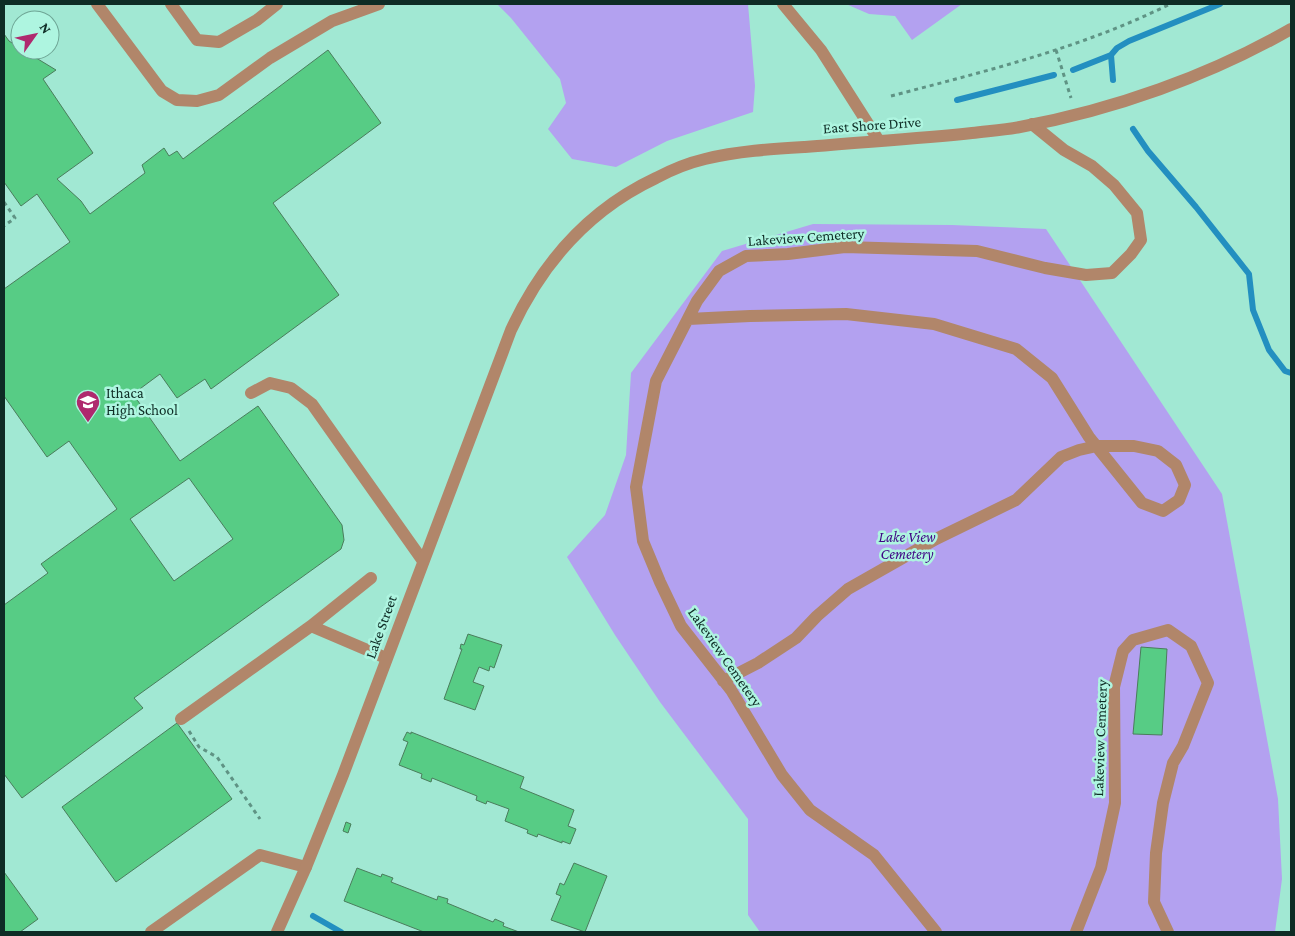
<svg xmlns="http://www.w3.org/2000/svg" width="1295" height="936" viewBox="0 0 1295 936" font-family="'Crimson Pro',serif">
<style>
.green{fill:#b3a1f0}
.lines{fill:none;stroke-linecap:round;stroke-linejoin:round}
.stream{stroke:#238fc0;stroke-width:6}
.building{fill:#57cc85;stroke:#4a7d5c;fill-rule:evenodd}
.path{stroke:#5f9384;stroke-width:3;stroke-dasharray:4 4;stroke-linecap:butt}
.service{stroke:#b1866a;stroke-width:12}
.minor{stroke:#b1866a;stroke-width:12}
.tertiary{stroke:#b1866a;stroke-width:12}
.labels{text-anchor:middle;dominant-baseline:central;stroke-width:5;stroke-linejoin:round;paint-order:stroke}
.street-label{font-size:15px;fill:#0e2c25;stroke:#aef5e0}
.poi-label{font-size:15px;fill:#0e2c25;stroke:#aef5e0;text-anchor:start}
.park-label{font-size:15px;font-style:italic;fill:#400585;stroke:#aef5e0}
</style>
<rect width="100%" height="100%" fill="#a1e8d3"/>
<!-- green -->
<path class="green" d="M 497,4 L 748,4 L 755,86 L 753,112 L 667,141 L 616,167 L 572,159 L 548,129 L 566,103 L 560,79 L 511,18 Z
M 846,4 L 962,4 L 912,40 L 895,16 L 869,14 Z
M 813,224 L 952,225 L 1046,229 L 1222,494 L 1278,799 L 1282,879 L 1275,932 L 848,932 L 846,931 L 843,932 L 760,932 L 748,915 L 748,819 L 660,702 L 615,635 L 567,557 L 605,515 L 626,455 L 631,373 L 722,251 Z"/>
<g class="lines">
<!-- stream -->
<path class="stream" d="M 1073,70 L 1111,55
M 1113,80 L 1111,55 L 1117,48 L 1129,41 L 1220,4
M 957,100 L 1054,75
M 1133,129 L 1148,151 L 1196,207 L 1249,274 L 1253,310 L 1269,350 L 1285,371 L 1291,373
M 313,916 L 341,932"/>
</g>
<!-- building -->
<path class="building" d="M 4,34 L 9,41 L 20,48 L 20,50 L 23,50 L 56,70 L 43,79 L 93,153 L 57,179 L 81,201 L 90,214 L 145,173 L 142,165 L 164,148 L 169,156 L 177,151 L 183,159 L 328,50 L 381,123 L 273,203 L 339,295 L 211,389 L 205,379 L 177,398 L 160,374 L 133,394 L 180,461 L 258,406 L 342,525 L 344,540 L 341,549 L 134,698 L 143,708 L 22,798 L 4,774 L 4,605 L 48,573 L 41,564 L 117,509 L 69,441 L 47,457 L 4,396 L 4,289 L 70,242 L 37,194 L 21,206 L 4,182 ZM 189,478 L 233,539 L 174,581 L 130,519 Z
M 468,634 L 502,645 L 494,668 L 490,666 L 489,671 L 479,667 L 473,682 L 484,686 L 475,710 L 444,699 L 462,649 L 460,649 L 461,644 L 464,645 Z
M 1141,647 L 1167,649 L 1162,735 L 1133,734 Z
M 177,723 L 232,799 L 116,882 L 62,807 Z
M 407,732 L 411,734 L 411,732 L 524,777 L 520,788 L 574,810 L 568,826 L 576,829 L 570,844 L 562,841 L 562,843 L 538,834 L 537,837 L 527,833 L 528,830 L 505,821 L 509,809 L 487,801 L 486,804 L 476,800 L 477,796 L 432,778 L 431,782 L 421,778 L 422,774 L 399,765 L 408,742 L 403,740 Z
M 346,822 L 351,824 L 348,833 L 343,831 Z
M 574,863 L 607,876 L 585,932 L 551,920 L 561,896 L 556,894 L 560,883 L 564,885 Z
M 357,868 L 381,877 L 382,874 L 393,878 L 391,882 L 437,900 L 438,896 L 448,899 L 447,903 L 493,922 L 495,919 L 504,923 L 503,926 L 519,932 L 424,932 L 344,901 Z
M 4,872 L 38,919 L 20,932 L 4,932 Z"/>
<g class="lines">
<!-- path -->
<path class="path" d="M 1056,50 L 1071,98
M 891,96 C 986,71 1082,48 1170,4
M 4,202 L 15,218 L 4,226
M 189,731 L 199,747 L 217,757 L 260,819"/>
<!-- service -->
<path class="service" d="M 171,4 L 197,40 L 219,42 L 257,20 L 277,4
M 688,319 L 750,316 L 846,314 L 934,324 L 1016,349 L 1052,378 L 1089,437 L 1142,503 L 1163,511 L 1179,500 L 1185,485 L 1176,465 L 1158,451 L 1134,446 L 1097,446 L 1079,450 L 1061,457 L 1016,500 L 936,539 L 848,589 L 817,616 L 796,638 L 758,663 L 723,681
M 251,393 L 270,383 L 291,388 L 312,404 L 423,561
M 311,626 L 371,578
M 181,719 L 311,626 L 386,658
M 151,932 L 260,855 L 306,867
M 936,932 L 874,855 L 810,810 L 782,775 L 731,690 L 681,626 L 660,582 L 643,541 L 636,487 L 656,381 L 697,301 L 719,271 L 746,256 L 788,254 L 845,247 L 977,251 L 1045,268 L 1086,275 L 1112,273 L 1131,254 L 1141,240 L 1137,213 L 1114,185 L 1092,166 L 1064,150 L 1032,124
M 1076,932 L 1101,868 L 1115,803 L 1114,687 L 1123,651 L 1133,640 L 1168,630 L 1191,646 L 1208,683 L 1183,746 L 1173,763 L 1163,803 L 1156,853 L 1154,902 L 1168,932"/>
<!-- minor -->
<path class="minor" d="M 97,4 L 162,91 L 177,100 L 197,101 L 219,95 L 270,58 L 332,21 L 379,4
M 783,4 L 821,50 L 879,141"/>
<!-- tertiary -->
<path class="tertiary" d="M 277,932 L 306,867 L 343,775 L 511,330 C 542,263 588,210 656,178 C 671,170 688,163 705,159 C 738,151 772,149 805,147 C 861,142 916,139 972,133 C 988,131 1004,130 1020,127 C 1113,110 1209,76 1291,29"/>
</g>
<!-- icons -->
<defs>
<g id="school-pin" transform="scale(1.25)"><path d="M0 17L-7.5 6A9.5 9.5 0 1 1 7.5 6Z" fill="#af296e" stroke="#aef5e0"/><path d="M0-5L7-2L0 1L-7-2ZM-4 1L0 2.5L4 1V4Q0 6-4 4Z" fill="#fff"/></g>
</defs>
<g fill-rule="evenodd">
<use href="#school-pin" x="88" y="402"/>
</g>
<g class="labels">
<!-- street labels -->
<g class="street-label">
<text transform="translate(872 125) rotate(-4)">East Shore Drive</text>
<text transform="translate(806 237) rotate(-4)">Lakeview Cemetery</text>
<text transform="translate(381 627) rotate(-70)">Lake Street</text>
<text transform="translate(725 657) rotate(55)">Lakeview Cemetery</text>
<text transform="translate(1100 738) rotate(-88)">Lakeview Cemetery</text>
</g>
<!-- poi labels -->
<g class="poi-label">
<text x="106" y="393">Ithaca<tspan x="106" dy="17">High School</tspan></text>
</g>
<!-- park labels -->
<g class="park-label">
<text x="907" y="537">Lake View<tspan x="907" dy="17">Cemetery</tspan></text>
</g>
</g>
<!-- border -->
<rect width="1295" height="936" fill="none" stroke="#0e2c25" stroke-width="10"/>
<!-- north arrow -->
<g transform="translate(35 35) rotate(57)"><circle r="24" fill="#aef5e0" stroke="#6ea595"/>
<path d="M0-4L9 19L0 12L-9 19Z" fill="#af296e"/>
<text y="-8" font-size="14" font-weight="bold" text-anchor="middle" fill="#0e2c25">N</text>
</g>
</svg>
